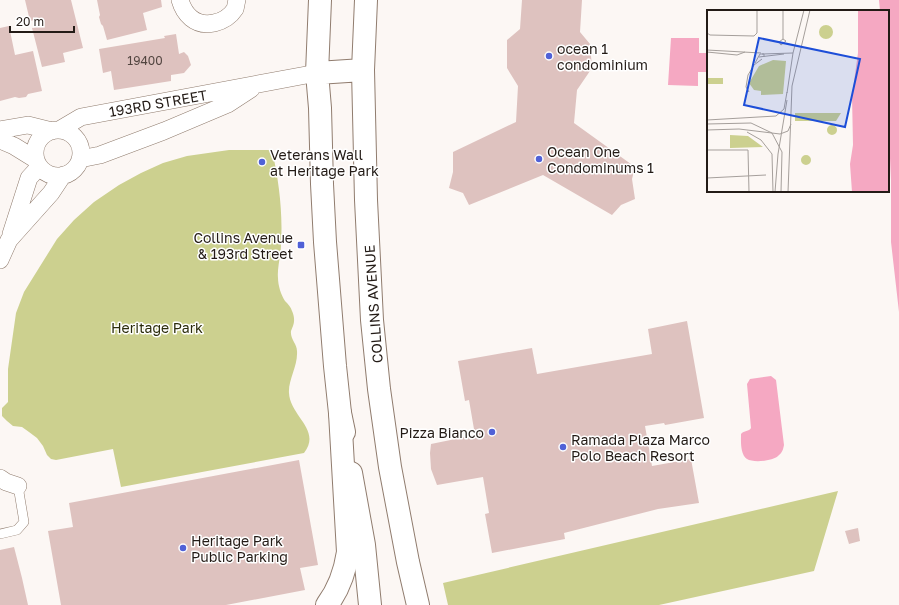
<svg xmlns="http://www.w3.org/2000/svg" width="899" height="605" viewBox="0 0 899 605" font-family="'Golos Text',sans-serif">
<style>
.green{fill:#ccd08f}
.water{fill:#f5a8c2}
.building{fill:#dec2bf}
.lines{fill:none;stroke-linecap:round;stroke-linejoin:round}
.service-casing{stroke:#907c6e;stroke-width:10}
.minor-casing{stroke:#907c6e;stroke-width:18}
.primary-casing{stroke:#907c6e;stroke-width:24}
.motorway-casing{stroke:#907c6e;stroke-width:24}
.service{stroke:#fff;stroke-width:9}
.minor{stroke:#fff;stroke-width:17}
.primary{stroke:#fff;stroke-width:22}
.motorway{stroke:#fff;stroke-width:22}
.poi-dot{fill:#5061d7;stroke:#fff;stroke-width:1.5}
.labels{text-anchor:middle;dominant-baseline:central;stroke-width:3;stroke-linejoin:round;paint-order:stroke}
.number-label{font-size:12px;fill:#524540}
.poi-label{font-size:14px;fill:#231b16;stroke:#fff;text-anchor:start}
.street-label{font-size:14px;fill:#231b16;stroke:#fff}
.park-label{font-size:14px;fill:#2c2d0c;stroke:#fff}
.inset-road{fill:none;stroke:#a59f9b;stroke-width:1}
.view{fill:#1d4ed8;fill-opacity:0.15;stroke:#1d4ed8;stroke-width:2}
.inset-edge{fill:none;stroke:#231b16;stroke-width:2}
</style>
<rect width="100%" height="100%" fill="#fcf7f4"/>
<!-- green -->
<path class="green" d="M 229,150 L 272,150 C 279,181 283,213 281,244 C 281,255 277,268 278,278 C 278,285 281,295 285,301 C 288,304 291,307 292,311 C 294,315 295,321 293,326 C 293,326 291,331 291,331 C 290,339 297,344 297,351 C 298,366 288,380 289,393 C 290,416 322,430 304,453 L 121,487 L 113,449 L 56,460 L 51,459 L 47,455 L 43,446 L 37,438 L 29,432 L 22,427 L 13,426 L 7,421 L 2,416 L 2,408 L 8,402 L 8,369 L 16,313 L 24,292 L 57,239 L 74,220 L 94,202 L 119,185 L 141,173 L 163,163 L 187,156 Z
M 838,491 L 814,571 L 659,605 L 448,605 L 443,583 Z"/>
<!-- water -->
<path class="water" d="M 879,0 L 899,0 L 899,312 L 891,242 L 891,180 L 888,114 L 888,11 L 880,11 Z
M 671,38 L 699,38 L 699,53 L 708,53 L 708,72 L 698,72 L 698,86 L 668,85 Z
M 771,376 L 776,380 L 784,445 C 783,450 782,453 778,456 C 773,461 753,463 747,459 C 740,454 741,441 741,434 C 744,430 749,432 751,428 L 747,384 L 750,379 Z"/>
<!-- building -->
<path class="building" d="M 25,0 L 71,0 L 83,48 L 63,53 L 65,62 L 42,67 L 32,28 L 41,26 L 39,19 L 30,21 Z
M 97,0 L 161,0 L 162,7 L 143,13 L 147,30 L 107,40 L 103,26 L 101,24 L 99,17 L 100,15 Z
M 522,0 L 582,0 L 580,32 L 590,44 L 592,68 L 577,90 L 574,123 L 635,167 L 632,179 L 635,199 L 621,205 L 612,215 L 543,175 L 469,205 L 463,193 L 449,188 L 453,172 L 453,152 L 516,122 L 518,86 L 507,68 L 507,40 L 520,29 Z
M 9,26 L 15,55 L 33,51 L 42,91 L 28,94 L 26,97 L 19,98 L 15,97 L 0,101 L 0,28 Z
M 176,34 L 179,54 L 184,52 L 188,56 L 191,65 L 184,73 L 171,75 L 171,81 L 114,90 L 111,71 L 103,73 L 99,49 L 165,38 L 164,36 Z
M 687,321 L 704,418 L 665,425 L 664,423 L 645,426 L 652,466 L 691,459 L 699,503 L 658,509 L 564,533 L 565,539 L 492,553 L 485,514 L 489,513 L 483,477 L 437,485 L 431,469 L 430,453 L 431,444 L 475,435 L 469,400 L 465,401 L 458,361 L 532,348 L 537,374 L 652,354 L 648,329 Z
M 299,460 L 318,565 L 300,568 L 305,590 L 226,605 L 61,605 L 48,531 L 73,527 L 69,503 Z
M 858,528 L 860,541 L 849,544 L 845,531 Z
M 14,547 L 22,578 L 28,605 L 0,605 L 0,550 Z"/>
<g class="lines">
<!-- service casing -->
<g class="service-casing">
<path id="service" d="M 0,534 L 17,530 L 24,522 L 18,486"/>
</g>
<!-- minor casing -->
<g class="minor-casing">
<path id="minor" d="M 180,0 C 182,7 185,13 191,18 C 204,29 226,23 235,9 C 236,6 236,3 237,0
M 0,130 L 28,125 L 52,131
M 59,130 L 81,117 L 317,73
M35 153a23 23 0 1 1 46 0a23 23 0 1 1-46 0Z
M 0,140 L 14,146 L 35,159
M 80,159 L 100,155 L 164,131 L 228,104 L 251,89
M 11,234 L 29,178 L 39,167
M 0,260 L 9,240 L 51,193 L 63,175
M 0,478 L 6,482 L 18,486"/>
</g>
<!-- primary casing -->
<g class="primary-casing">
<path id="primary" d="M 320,0 L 317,73 L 320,108 L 322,184 L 325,242 L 335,366 L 340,413 L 344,432
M 366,0 L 363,70 L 366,200 L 372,320 L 379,389 L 390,467 L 408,562 L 418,605
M 317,73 L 363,70
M 351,473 L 364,545 L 370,605"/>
</g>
<!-- motorway casing -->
<g class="motorway-casing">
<path id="motorway" d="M 327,605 C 339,589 345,572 348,552 L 340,413"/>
</g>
<!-- service -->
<use href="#service" class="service"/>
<!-- minor -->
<use href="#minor" class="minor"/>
<!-- primary -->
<use href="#primary" class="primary"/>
<!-- motorway -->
<use href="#motorway" class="motorway"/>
</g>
<!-- markers -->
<g class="poi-dot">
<circle cx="549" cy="56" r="4"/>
<circle cx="539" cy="159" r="4"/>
<circle cx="262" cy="162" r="4"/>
<rect x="297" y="241" width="8" height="8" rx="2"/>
<circle cx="492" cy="432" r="4"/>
<circle cx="563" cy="447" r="4"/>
<circle cx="183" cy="548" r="4"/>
</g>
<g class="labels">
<!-- number labels -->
<g class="number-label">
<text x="145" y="60">19400</text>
</g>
<!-- poi labels -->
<g class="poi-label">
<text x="557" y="48">ocean 1<tspan x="557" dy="16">condominium</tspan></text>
<text x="547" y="151">Ocean One<tspan x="547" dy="16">Condominums 1</tspan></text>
<text x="270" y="154">Veterans Wall<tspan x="270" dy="16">at Heritage Park</tspan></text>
<text x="293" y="237" text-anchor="end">Collins Avenue<tspan x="293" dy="16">&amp; 193rd Street</tspan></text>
<text x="484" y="432" text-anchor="end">Pizza Bianco</text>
<text x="571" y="439">Ramada Plaza Marco<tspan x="571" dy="16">Polo Beach Resort</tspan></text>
<text x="191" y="540">Heritage Park<tspan x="191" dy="16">Public Parking</tspan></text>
</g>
<!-- street labels -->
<g class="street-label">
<text transform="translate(158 103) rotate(-10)">193RD STREET</text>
<text transform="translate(373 304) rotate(-94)">COLLINS AVENUE</text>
</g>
<!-- park labels -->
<g class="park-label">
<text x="157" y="327">Heritage Park</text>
</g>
</g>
<!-- overview -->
<g transform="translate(707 10)">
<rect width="182" height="182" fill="#fcf7f4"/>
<path d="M112 22a7 7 0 1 1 14 0a7 7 0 1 1-14 0ZM 66,50 L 79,51 L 76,84 L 54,85 L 54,81 L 47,80 L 42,73 L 52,56 ZM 0,68 L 16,68 L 16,74 L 0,74 ZM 88,103 L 134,103 L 129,111 L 88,111 ZM120 120a5 5 0 1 1 10 0a5 5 0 1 1-10 0ZM 23,125 L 41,126 L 56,137 L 23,138 ZM94 150a5 5 0 1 1 10 0a5 5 0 1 1-10 0Z" fill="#ccd08f"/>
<path d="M 151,0 L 182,0 L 182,182 L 145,182 L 143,154 L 146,135 L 145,86 L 151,43 Z" fill="#f5a8c2"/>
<path class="inset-road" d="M 0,23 L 3,25 L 47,26 L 50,23 L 50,0M 76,29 L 72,32 L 74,35 L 79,31 L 76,29 L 76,0M 0,40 L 54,43M 0,42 L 30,45 L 38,42M 55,44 L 86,43M 52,47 L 77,44M 48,53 L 53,44 L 57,44 L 57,47M 42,82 L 39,77 L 41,65 L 47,55 L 55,49M 80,83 L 86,43 L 97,0M 0,110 L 69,106 L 77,99 L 80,82M 0,114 L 44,113 L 65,123 L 75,142 L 74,182M 0,120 L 32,119 L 73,124 L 81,121 L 84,114M 40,122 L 54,130 L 65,144 L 66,182M 0,140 L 41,140 L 42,182M 0,168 L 59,165M 68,182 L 71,144 L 80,90M 81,182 L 85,76 L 103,0"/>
<path class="view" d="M 52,28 L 153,49 L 138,117 L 37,95 Z"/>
<rect width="182" height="182" class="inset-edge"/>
</g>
<!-- scale -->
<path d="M10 26v6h64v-6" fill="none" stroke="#231b16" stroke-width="2"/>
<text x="16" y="26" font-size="12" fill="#231b16" stroke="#ffffff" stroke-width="3" paint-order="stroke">20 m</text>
</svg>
